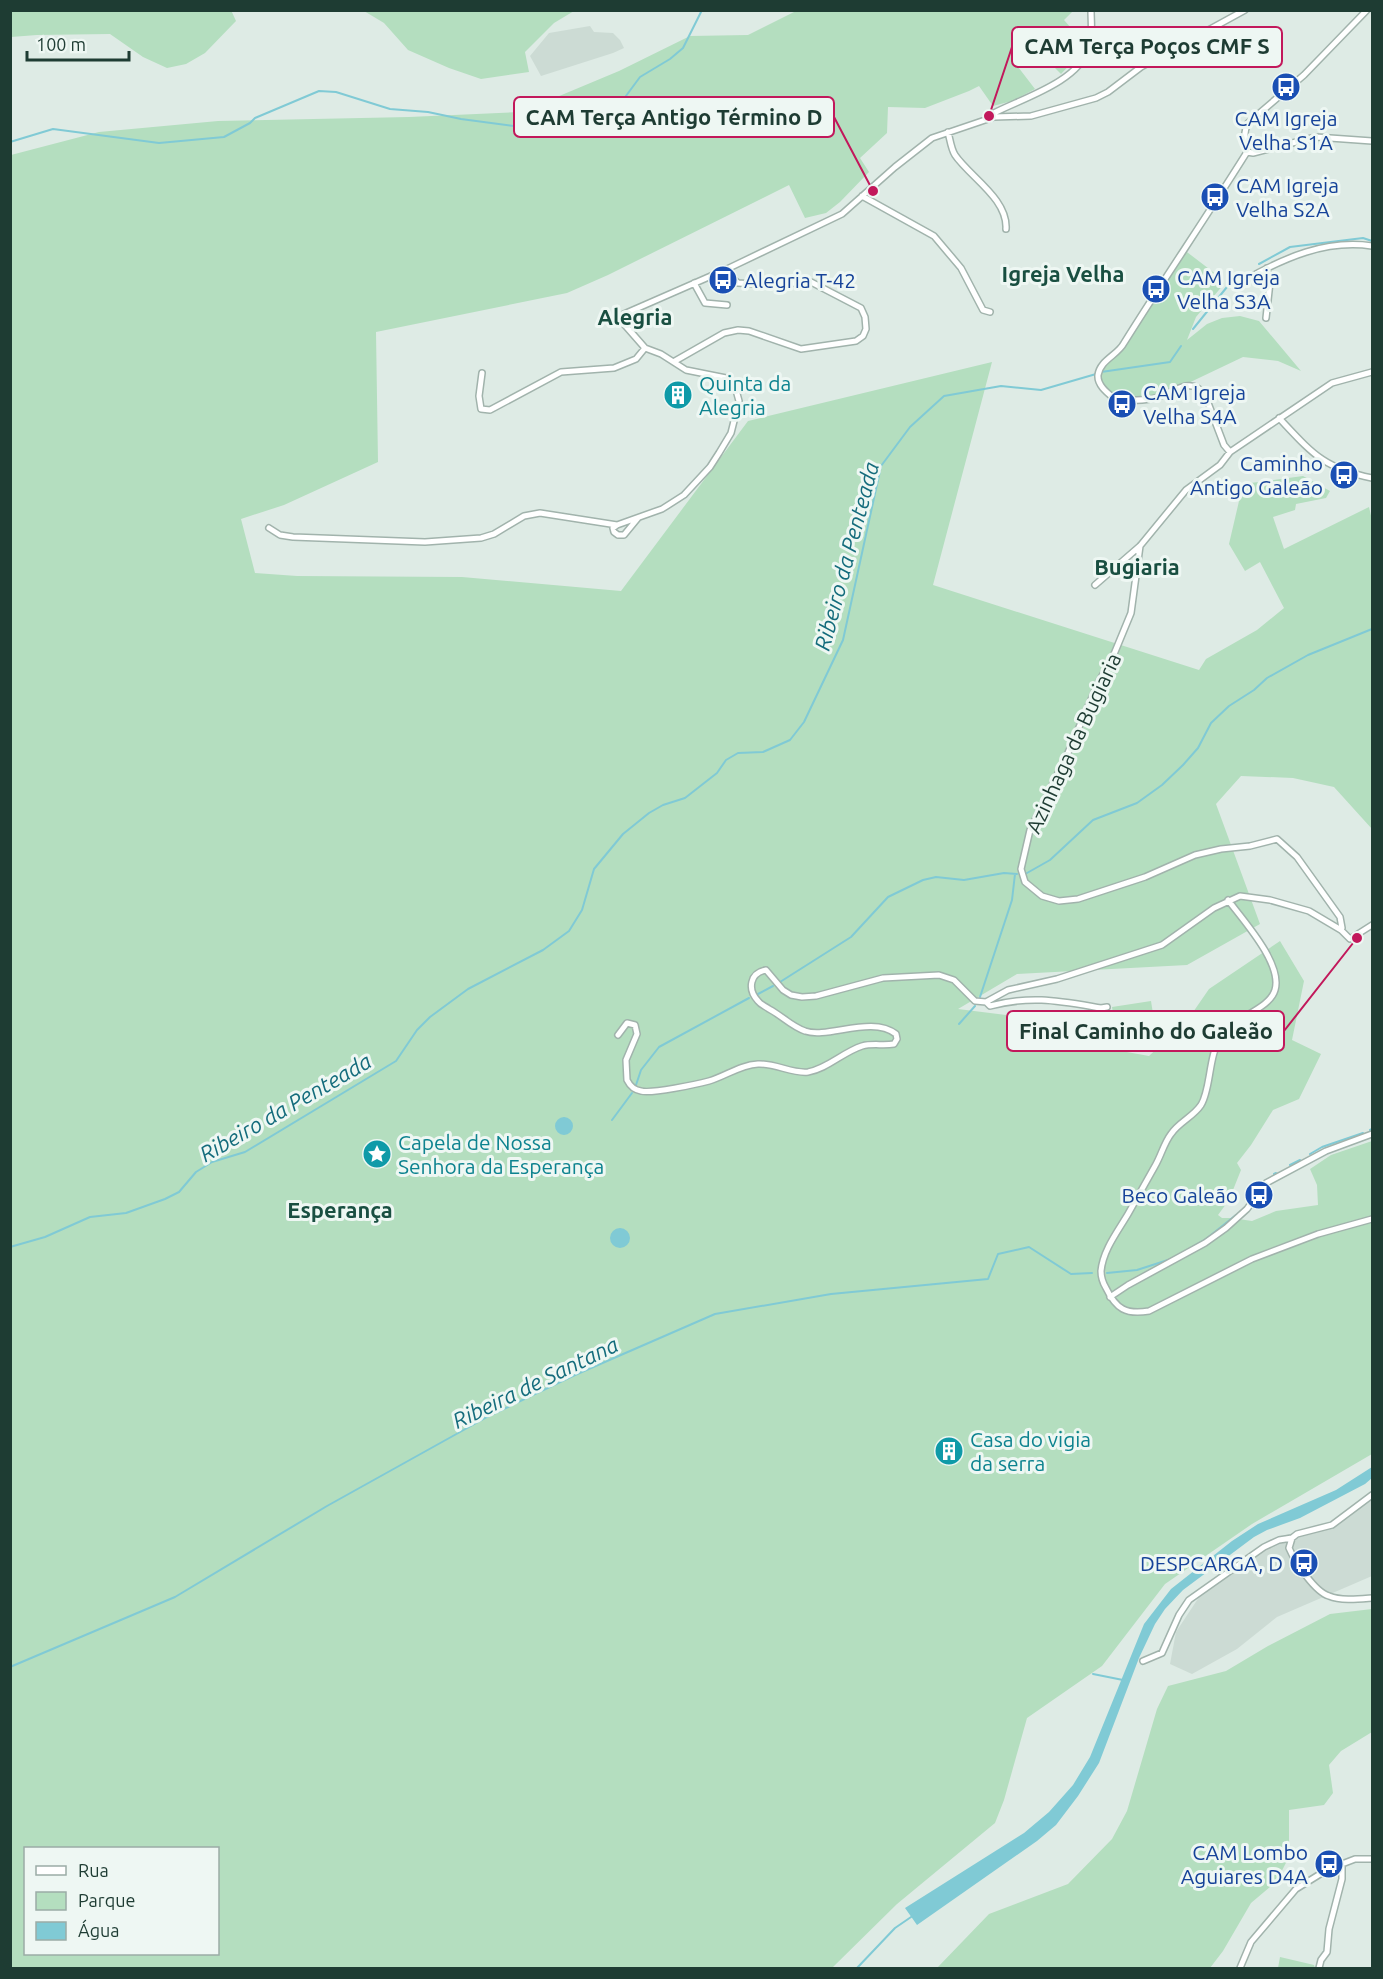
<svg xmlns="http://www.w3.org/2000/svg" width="1383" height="1979" viewBox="0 0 1383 1979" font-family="Ubuntu,sans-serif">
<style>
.built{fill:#ccdbd4}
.green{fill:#b4debf;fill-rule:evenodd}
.water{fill:#80cad5}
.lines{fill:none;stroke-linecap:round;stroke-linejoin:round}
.stream{stroke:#80cad5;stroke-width:2}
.minor-casing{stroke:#a1b3ac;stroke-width:8}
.minor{stroke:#fff;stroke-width:5}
.labels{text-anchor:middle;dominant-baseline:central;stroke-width:6;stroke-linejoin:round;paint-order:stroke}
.transit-label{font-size:21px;fill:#164399;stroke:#eef7f3;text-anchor:start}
.culture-label{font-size:21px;fill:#0d838f;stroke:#eef7f3;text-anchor:start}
.street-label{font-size:21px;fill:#1e3c33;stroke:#eef7f3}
.neighbourhood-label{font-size:22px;font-weight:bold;fill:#194f41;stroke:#eef7f3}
.water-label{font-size:22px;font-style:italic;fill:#146c7c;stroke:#eef7f3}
.leader{fill:none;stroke:#c2185b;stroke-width:2}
.callout-dot{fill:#c2185b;stroke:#eef7f3;stroke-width:2}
.callout{fill:#eef7f3;stroke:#c2185b;stroke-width:2}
.callout-label{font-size:22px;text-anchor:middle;font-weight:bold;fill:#1e3c33}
</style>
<rect width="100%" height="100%" fill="#deebe5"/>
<!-- built -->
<path class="built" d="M 590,26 L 594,32 L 613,33 L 620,40 L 624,48 L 613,53 L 541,76 L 530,56 L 549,33 Z
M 1372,1498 L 1372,1576 L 1277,1617 L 1237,1649 L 1192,1674 L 1170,1664 L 1176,1632 L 1205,1588 L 1252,1551 L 1286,1535 L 1348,1518 Z"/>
<!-- green -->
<path class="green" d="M 231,10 L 236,21 L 205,53 L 186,64 L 167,68 L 143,57 L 110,34 L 37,35 L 11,37 L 11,11 Z
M 364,11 L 574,11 L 554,23 L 525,52 L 529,72 L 481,79 L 449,68 L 408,50 L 384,23 Z
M 796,11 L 1073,11 L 1064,20 L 1085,44 L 1079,55 L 1061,74 L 1036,49 L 1015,63 L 1035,89 L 1012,101 L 993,106 L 979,86 L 969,91 L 925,108 L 888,107 L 887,133 L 860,158 L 869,172 L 840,202 L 826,213 L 805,218 L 789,185 L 608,275 L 567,293 L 376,332 L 378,462 L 284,505 L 241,519 L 255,573 L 297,576 L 462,577 L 621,591 L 748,421 L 992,362 L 933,585 L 1199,670 L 1206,659 L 1257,630 L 1284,608 L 1260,562 L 1245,571 L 1229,544 L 1243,484 L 1303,476 L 1330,491 L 1326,498 L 1296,504 L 1295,510 L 1273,517 L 1284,549 L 1369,507 L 1372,520 L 1372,829 L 1334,787 L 1293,778 L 1241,776 L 1216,804 L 1260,924 L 1187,965 L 1017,974 L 958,1009 L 1085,1025 L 1088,1045 L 1149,1056 L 1189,1018 L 1209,989 L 1280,941 L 1304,981 L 1292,1040 L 1321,1054 L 1299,1099 L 1273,1110 L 1251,1145 L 1237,1163 L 1241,1170 L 1229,1200 L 1218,1215 L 1222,1218 L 1232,1218 L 1252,1221 L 1276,1211 L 1318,1205 L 1317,1185 L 1310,1169 L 1331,1155 L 1372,1141 L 1372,1454 L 1252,1524 L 1165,1584 L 1102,1666 L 1027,1718 L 1004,1800 L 995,1823 L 897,1904 L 832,1968 L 11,1968 L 11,155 L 99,132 L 218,121 L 409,117 L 521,112 L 619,71 L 690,36 L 748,35 ZM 26,1848 L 218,1848 L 218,1954 L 26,1954 Z
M 1183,249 L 1217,275 L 1224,284 L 1196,317 L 1187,340 L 1207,324 L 1222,318 L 1240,316 L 1259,321 L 1301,371 L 1278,361 L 1243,357 L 1159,397 L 1116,400 L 1104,390 L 1098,374 L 1103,364 L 1121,349 Z
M 1151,1001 L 1154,1020 L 1115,1026 L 1112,1007 Z
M 1372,1609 L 1372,1732 L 1341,1751 L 1329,1765 L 1333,1793 L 1324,1805 L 1289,1810 L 1289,1857 L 1276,1882 L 1251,1903 L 1223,1951 L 1210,1968 L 937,1968 L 989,1914 L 1068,1884 L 1112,1839 L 1127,1811 L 1157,1709 L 1168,1686 L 1226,1671 L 1268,1646 L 1330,1614 Z
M 1280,1957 L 1314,1965 L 1315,1968 L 1278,1968 Z"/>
<!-- water -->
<path class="water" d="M555 1126a9 9 0 1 1 18 0a9 9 0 1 1-18 0Z
M610 1238a10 10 0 1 1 20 0a10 10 0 1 1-20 0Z
M 1372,1467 L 1372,1478 L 1365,1484 L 1300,1518 L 1267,1530 L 1254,1537 L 1183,1590 L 1165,1609 L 1155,1624 L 1139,1658 L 1099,1763 L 1078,1796 L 1056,1825 L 1037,1841 L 917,1925 L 905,1908 L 1024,1833 L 1049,1812 L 1073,1785 L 1090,1757 L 1144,1624 L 1171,1589 L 1232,1541 L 1258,1524 L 1336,1490 Z"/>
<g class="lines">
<!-- stream -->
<path class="stream" d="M 10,142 L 53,129 L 159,143 L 224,137 L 250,123 L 255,118 L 319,91 L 336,92 L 390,109 L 428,112 L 461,119 L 544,130 L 592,120 L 620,104 L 640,77 L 670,59 L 683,48 L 702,10
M 1259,264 L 1290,247 L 1363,238 L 1372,241
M 1193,329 L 1231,282
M 1101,372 L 1170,362 L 1181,346
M 1027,873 L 1050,860 L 1093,820 L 1137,803 L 1162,785 L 1183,765 L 1198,748 L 1211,723 L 1229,706 L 1254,690 L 1267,678 L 1308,655 L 1372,629
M 780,982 L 851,937 L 888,897 L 923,880 L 936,877 L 964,880 L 1004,873 L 1017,874
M 758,994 L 773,986
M 980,997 L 1012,900 L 1015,874
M 959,1024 L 975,1006
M 636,1085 L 641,1070 L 659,1047 L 749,998
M 612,1120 L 632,1093
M 1370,1130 L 1372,1129
M 1310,1154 L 1322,1147 L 1363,1133
M 1290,1165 L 1300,1160
M 1274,1174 L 1276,1173
M 10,1247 L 45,1237 L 90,1217 L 126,1213 L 165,1199 L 179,1192 L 196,1172 L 212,1162 L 245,1152 L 396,1061 L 417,1030 L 430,1017 L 468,989 L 543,950 L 569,931 L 582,910 L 594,869 L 623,834 L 649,813 L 663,805 L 685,798 L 717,773 L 726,760 L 738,753 L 763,752 L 790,740 L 804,722 L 843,640 L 881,466 L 910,427 L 944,396 L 1001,386 L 1041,390 L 1096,374
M 1192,1247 L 1206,1239 L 1236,1215
M 1107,1273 L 1137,1270 L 1171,1259
M 10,1667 L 175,1597 L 327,1506 L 487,1417 L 575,1375 L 715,1314 L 831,1294 L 988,1279 L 998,1254 L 1029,1247 L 1071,1274 L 1092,1273
M 1093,1674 L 1123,1680
M 857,1968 L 895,1928 L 914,1915"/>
<!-- minor casing -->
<g class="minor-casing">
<path id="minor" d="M 994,117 L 994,113 C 1023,98 1078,82 1089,48 C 1093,36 1091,23 1091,10
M 948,132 C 950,139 951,149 955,155 C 970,177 1008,199 1006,229
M 1247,152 L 1253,153 L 1316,137 L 1372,141
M 862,196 L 934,236 L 961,268 L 983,310 L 990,312
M 1245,280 C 1284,258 1326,239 1372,246
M 694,283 L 705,303 L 727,305
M 1266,318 L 1270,282 L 1267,268
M 675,361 L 724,333 L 738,330 L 749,331 L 801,349 L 856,341 L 863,336 L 866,329 L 865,317 L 861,308 L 811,282 L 767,285 L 738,283 L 731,277 L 727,269
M 482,373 L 479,396 L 481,409 L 490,410 L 561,372 L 614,368 L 636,359 L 645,348
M 1279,418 C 1312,453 1323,468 1372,478
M 1230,452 L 1224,445 L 1205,395 C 1190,373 1169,397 1150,399 C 1139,401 1127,400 1116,400 C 1109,394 1097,386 1098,375 C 1100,360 1118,355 1124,343 C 1164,279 1207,216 1247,152 C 1243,144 1244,131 1248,123 L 1304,75 L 1367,10
M 638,518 L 624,535 L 618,535 L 614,532 L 613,528 L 617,525 L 662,509 L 684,495 L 710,467 L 719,453 L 731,433 L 739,401 L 736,390 L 726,378 L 686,370 L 661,354 L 645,348 L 624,324 L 622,319 L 624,314 L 727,269 L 842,214 L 895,167 L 932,138 L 994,117 L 1031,116 L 1096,98 L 1108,92 L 1141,67 L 1245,10
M 269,528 L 280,535 L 293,537 L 425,542 L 481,538 L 494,534 L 524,516 L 540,513 L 617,525
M 1140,546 L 1131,613 L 1112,659 L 1099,681 L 1067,755 L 1030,830 L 1021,869 L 1025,882 L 1042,896 L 1059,901 L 1078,899 L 1145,877 L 1195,855 L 1221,849 L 1250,846 L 1277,839 L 1297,857 L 1340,917 L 1342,928 L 1341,930
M 1095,585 L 1140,546 L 1186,490 L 1220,465 L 1230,452 L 1332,383 L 1372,372
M 1228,900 C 1243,920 1283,964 1275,990 C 1269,1010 1233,1017 1221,1036 C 1208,1057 1211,1089 1201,1105 C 1193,1117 1179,1122 1171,1134 C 1164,1143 1161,1156 1155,1166 C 1146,1182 1137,1198 1128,1214 C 1118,1231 1103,1250 1101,1271 C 1101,1277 1103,1283 1106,1288 C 1116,1309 1126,1315 1149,1311 L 1252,1259 L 1318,1234 L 1372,1219
M 986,1002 L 1008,990 L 1057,979 L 1162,945 L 1214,908 L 1240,896 L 1270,900 L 1309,911 L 1341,930 L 1350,939 L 1372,925
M 618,1035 L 627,1023 L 635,1025 L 637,1034 L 626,1060 L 627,1080 C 630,1086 634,1090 641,1091 C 651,1094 698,1084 709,1081 C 726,1076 740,1065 758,1064 C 775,1063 793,1074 808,1072 C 827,1069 843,1052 862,1046 C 873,1043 883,1046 894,1044 L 897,1039 L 896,1034 C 872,1015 828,1039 805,1031 C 792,1027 781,1015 769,1009 C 765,1006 761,1005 758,1001 C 747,989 750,973 766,970 L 783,990 L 791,995 L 802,997 L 816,996 L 883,978 L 939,975 L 954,980 L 975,1001 L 986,1002 L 990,1006 C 1032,995 1059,1001 1101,1008 L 1107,1007
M 1110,1297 L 1128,1285 L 1205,1243 L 1226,1228 L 1247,1209 L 1266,1183 L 1326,1151 L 1372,1134
M 1292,1538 L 1289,1548 C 1295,1562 1315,1592 1329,1596 C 1341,1601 1359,1599 1372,1598
M 1143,1661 L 1162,1653 L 1179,1615 L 1189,1600 L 1264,1547 L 1279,1540 L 1292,1538 L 1297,1534 L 1332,1525 L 1372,1495
M 1240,1968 L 1251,1942 L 1296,1889 L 1325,1871 L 1342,1864 L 1355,1859 L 1372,1859
M 1319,1968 L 1321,1960 L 1327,1952 L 1329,1929 L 1342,1879 L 1342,1864"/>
</g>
<!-- minor -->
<use href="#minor" class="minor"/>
</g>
<!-- icons -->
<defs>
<g id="bus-disc" transform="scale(1.5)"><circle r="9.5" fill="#1a4fb4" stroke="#eef7f3"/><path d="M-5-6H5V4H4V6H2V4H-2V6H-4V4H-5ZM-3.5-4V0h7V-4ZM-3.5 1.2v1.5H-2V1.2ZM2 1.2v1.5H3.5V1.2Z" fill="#fff"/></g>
<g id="building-disc" transform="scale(1.5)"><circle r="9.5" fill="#0f9aa8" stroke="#eef7f3"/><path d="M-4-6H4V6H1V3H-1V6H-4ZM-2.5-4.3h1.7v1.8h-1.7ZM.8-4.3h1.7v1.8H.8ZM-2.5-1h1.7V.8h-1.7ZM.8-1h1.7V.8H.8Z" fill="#fff"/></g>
<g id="sight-disc" transform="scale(1.5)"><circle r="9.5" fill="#0f9aa8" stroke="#eef7f3"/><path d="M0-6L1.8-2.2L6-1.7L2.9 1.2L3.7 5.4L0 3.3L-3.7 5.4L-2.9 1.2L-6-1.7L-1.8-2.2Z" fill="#fff"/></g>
</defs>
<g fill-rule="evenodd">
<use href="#bus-disc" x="1286" y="87"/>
<use href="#bus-disc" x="1215" y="197"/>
<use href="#bus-disc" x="723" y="280"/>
<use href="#bus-disc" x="1156" y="289"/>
<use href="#building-disc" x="678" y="395"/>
<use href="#bus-disc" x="1122" y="404"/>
<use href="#bus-disc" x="1344" y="475"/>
<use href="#sight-disc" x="377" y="1154"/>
<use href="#bus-disc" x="1259" y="1195"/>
<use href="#building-disc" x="949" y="1451"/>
<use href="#bus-disc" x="1304" y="1563"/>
<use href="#bus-disc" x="1329" y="1864"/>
</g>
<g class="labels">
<!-- transit labels -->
<g class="transit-label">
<text x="1286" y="118" text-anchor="middle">CAM Igreja<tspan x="1286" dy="24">Velha S1A</tspan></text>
<text x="1236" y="185">CAM Igreja<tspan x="1236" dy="24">Velha S2A</tspan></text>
<text x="1177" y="277">CAM Igreja<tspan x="1177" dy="24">Velha S3A</tspan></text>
<text x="744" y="280">Alegria T-42</text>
<text x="1143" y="392">CAM Igreja<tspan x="1143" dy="24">Velha S4A</tspan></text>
<text x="1323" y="463" text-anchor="end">Caminho<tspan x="1323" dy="24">Antigo Galeão</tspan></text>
<text x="1238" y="1195" text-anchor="end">Beco Galeão</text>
<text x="1283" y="1563" text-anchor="end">DESPCARGA, D</text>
<text x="1308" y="1852" text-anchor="end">CAM Lombo<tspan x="1308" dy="24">Aguiares D4A</tspan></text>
</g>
<!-- culture labels -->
<g class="culture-label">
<text x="699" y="383">Quinta da<tspan x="699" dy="24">Alegria</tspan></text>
<text x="398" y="1142">Capela de Nossa<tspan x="398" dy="24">Senhora da Esperança</tspan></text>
<text x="970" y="1439">Casa do vigia<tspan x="970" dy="24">da serra</tspan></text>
</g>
<!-- street labels -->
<g class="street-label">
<text transform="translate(1073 743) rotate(-65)">Azinhaga da Bugiaria</text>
</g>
<!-- neighbourhood labels -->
<g class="neighbourhood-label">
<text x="1063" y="273">Igreja Velha</text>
<text x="635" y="316">Alegria</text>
<text x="1137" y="566">Bugiaria</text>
<text x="340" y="1209">Esperança</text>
</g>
<!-- water labels -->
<g class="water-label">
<text transform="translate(846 556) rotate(-75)">Ribeiro da Penteada</text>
<text transform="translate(285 1107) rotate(-30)">Ribeiro da Penteada</text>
<text transform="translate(535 1382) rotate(-26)">Ribeira de Santana</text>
</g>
</g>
<!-- callouts -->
<path class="leader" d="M989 116L1012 47M873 191L834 117M1357 938L1284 1031"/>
<g class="callout-dot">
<circle cx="989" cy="116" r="6"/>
<circle cx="873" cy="191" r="6"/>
<circle cx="1357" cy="938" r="6"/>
</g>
<g class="callout">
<rect x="1012" y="27" width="270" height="40" rx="6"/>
<rect x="514" y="97" width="320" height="40" rx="6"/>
<rect x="1007" y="1011" width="277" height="40" rx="6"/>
</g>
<g class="callout-label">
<text x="1147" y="54">CAM Terça Poços CMF S</text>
<text x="674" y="125">CAM Terça Antigo Término D</text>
<text x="1146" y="1039">Final Caminho do Galeão</text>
</g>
<!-- border -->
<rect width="1383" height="1979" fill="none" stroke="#1e3c33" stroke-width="24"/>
<!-- legend -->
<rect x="24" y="1847" width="195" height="108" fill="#eef7f3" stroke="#9baca6" stroke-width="1.5"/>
<rect x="36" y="1866" width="30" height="9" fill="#ffffff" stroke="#9baca6" stroke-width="1.5"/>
<text x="78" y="1877" font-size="18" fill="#1e3c33">Rua</text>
<rect x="36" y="1892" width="30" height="18" fill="#b4debf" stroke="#9baca6" stroke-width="1.5"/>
<text x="78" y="1907" font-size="18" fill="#1e3c33">Parque</text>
<rect x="36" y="1922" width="30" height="18" fill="#80cad5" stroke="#9baca6" stroke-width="1.5"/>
<text x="78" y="1937" font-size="18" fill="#1e3c33">Água</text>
<!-- scale -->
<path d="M27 51v9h102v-9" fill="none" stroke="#1e3c33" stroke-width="3"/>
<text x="36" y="51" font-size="18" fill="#1e3c33" stroke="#eef7f3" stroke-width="4.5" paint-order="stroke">100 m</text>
</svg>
